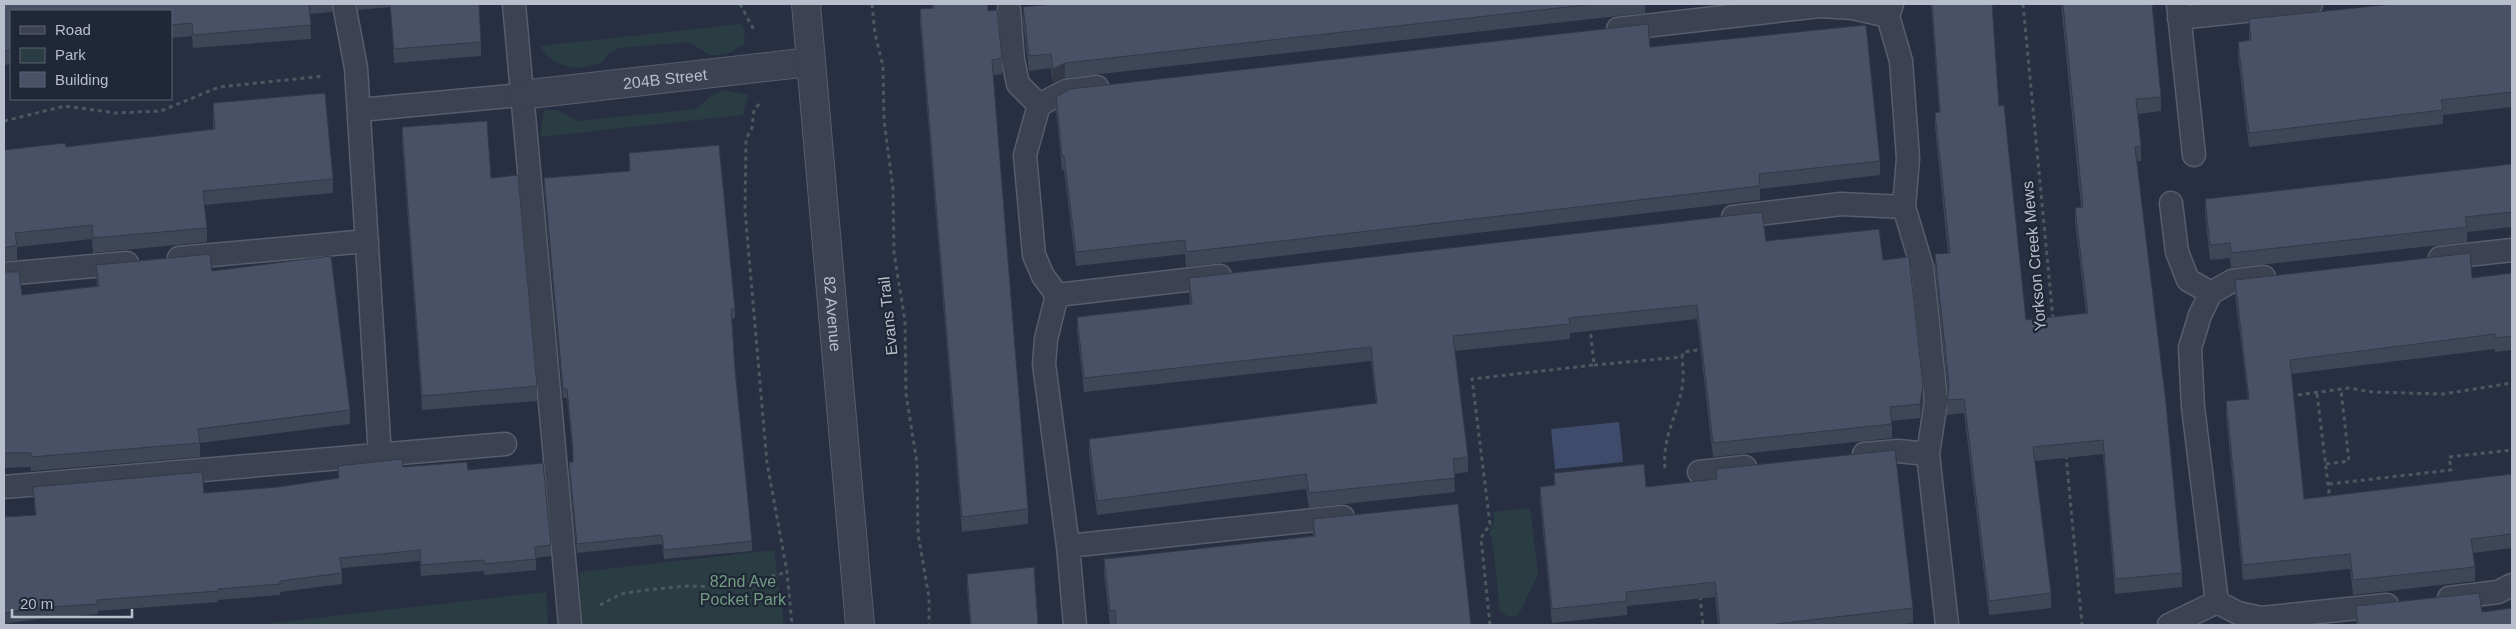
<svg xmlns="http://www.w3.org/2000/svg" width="2516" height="629" viewBox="0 0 2516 629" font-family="Arial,sans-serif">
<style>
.green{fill:#2a3d43}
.water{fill:#3e4b6a}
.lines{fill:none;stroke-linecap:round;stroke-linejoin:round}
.service-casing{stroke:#575d6c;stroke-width:25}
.minor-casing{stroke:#575d6c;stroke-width:30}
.tertiary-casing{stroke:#575d6c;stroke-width:30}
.path{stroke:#485a60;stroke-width:3;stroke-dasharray:4 4;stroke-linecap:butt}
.service{stroke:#3c4252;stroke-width:22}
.minor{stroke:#3c4252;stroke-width:28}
.tertiary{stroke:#3c4252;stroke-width:28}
.wall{fill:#3f4658}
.shaded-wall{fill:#333947}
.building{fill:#495166;stroke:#333947}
.labels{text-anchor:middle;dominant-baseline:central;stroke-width:4.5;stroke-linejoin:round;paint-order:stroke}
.street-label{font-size:16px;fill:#b9becc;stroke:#202737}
.park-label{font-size:16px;fill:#719c81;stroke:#202737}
</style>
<rect width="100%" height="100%" fill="#282f42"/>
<!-- green -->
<path class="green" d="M 741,24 L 744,30 L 745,43 L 730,53 L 718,55 L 710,55 L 689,42 L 619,48 L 609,53 L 601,63 C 577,72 553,68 540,46 Z
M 725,90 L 748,95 L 743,115 L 540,137 L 544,110 L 557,110 L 577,121 L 696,109 L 712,95 Z
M 1530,508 L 1538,574 L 1518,616 L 1507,616 L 1500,611 L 1492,538 L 1489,534 L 1494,522 L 1494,512 Z
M 774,550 L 784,625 L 582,625 L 579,572 Z
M 546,592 L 548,625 L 255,625 Z"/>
<!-- water -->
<path class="water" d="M 1619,422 L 1623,462 L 1555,469 L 1551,429 Z"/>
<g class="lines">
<!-- service casing -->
<g class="service-casing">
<path id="service" d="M 344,4 L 356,68 L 380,456
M 514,4 L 570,625
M 1892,4 L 1888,16 L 1901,61 L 1908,158 L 1904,207 L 1922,267 L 1936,401 L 1928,454 L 1947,624
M 2178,4 L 2194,155
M 1009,9 L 1013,60 L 1018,84 L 1039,105
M 2179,18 L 2311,4
M 1618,29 L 1820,6 L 1853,8 L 1888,16
M 359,110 L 521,95
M 2171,203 L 2177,252 L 2188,280 L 2211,293
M 1733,217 L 1841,204 L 1904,207
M 179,258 L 367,241
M 2440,258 L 2512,250
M 4,274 L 127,263
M 1057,295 L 1220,276
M 1864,454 L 1898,451 L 1928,454
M 1699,472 L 1745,467
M 4,487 L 505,444
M 1068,546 L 1343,517
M 2449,598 L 2498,592 L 2512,585
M 2217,602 L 2193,407 L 2190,348 L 2200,315 L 2211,293 L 2232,281 L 2264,277
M 1075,625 L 1068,546 L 1044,364 L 1046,339 L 1057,295 L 1043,276 L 1034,255 L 1025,155 L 1039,105 L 1066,91 L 1097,87
M 2169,625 L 2217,602 L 2238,613 L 2261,618 L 2387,605"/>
</g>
<!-- minor casing -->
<g class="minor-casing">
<g id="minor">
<path id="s1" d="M 521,95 L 810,62"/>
</g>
</g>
<!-- tertiary casing -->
<g class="tertiary-casing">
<g id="tertiary">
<path id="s2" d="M 806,4 L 860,625"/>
</g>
</g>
<!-- path -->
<path class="path" d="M 740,4 L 755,32
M 872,4 L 875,34 L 883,66 L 884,120 L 893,189 L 894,253 L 905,321 L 906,394 L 917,463 L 918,534 L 929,597 L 929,625
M 2023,4 L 2053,319
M 759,104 L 754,110 L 752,128 L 746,139 L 745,211 L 767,463 L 787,572 L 792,625
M 4,121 L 65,106 L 116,113 L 161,111 L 219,87 L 324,76
M 1594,365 L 1682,357 L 1683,352 L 1704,349
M 2317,394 L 2330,500
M 2290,396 L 2349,388 L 2372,392 L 2443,394 L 2512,383
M 2066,455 L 2082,625
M 2326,464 L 2349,461 L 2341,390
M 1665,468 C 1662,438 1677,416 1682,388 C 1684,377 1683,367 1682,357
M 2329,484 L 2451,470 L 2449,457 L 2512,450
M 1700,596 L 1703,625
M 600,605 L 621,594 L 646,590 L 687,586 L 732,587 L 787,572
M 1490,625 L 1481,538 L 1490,524 L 1472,379 L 1594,365 L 1590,327"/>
<!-- service -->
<use href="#service" class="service"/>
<!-- minor -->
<use href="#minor" class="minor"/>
<!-- tertiary -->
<use href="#tertiary" class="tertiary"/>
</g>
<!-- wall -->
<path class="wall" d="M 4,4 L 332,4 L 332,12 L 310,14 L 311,39 L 193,48 L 192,36 L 171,38 L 171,11 L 11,11 L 11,64 L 4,65 Z
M 356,4 L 491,4 L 479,5 L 481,42 L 481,56 L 394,63 L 390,7 L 358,10 Z
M 932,4 L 987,4 L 988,11 L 1002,58 L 1002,74 L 993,75 L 1028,509 L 1028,524 L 962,532 L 920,24 L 920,9 L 932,8 Z
M 1054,4 L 1645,4 L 1645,13 L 1065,78 L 1053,83 L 1051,68 L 1029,71 L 1023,22 L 1023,7 Z
M 1931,4 L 1992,4 L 1999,106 L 2026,320 L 2086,313 L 2075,222 L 2075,208 L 2081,207 L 2061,4 L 2152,4 L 2161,97 L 2161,111 L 2138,114 L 2141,146 L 2141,161 L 2137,161 L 2182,573 L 2182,587 L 2115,594 L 2103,454 L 2035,461 L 2051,593 L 2051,608 L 1989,615 L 1964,413 L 1947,415 L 1947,400 L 1948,392 L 1935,269 L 1935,254 L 1948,253 L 1935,127 L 1935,113 L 1939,112 Z
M 2512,4 L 2512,107 L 2443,115 L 2443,124 L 2249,147 L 2238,56 L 2238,42 L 2249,40 L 2249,19 Z
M 1650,47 L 1880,161 L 1880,175 L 1760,189 L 1760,200 L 1186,267 L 1185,254 L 1076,266 L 1064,170 L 1062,170 L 1056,111 L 1056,97 Z
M 213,103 L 333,179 L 333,193 L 204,205 L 207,228 L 207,242 L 93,253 L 92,239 L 17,247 L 17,260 L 4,262 L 4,150 L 66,147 L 213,129 Z
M 402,127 L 491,178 L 537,386 L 537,401 L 422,410 L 402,141 Z
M 629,153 L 735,309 L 735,318 L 732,319 L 735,369 L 752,541 L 752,551 L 664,559 L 662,544 L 577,553 L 569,472 L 569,462 L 573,462 L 573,458 L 567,398 L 563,398 L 544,188 L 544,178 L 629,171 Z
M 2512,164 L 2512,227 L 2467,232 L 2467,242 L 2231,268 L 2230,258 L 2210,260 L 2205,213 L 2205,199 Z
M 1766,241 L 1883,260 L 1923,401 L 1920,418 L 1892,421 L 1892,438 L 1713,457 L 1697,319 L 1570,333 L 1570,339 L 1455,351 L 1468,457 L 1468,472 L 1454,474 L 1455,492 L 1309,508 L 1306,489 L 1097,515 L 1089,453 L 1089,439 L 1376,403 L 1371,361 L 1084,392 L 1077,331 L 1077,317 L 1190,304 L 1189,293 L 1189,278 Z
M 96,265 L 212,271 L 350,410 L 350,424 L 200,443 L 200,457 L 31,471 L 31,467 L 4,468 L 4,272 L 22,295 L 97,286 Z
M 2512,273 L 2512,350 L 2495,352 L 2495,349 L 2291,374 L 2304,499 L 2512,474 L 2512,548 L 2473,553 L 2475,567 L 2475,581 L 2353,595 L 2350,569 L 2243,580 L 2226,415 L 2226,401 L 2248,399 L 2235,295 L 2235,280 L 2472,278 Z
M 338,466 L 403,467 L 468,470 L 551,545 L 551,556 L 536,558 L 536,570 L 484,575 L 484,571 L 421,576 L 420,561 L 342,568 L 342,584 L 280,592 L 280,595 L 218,600 L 218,602 L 98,611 L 98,614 L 37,619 L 4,624 L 4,517 L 35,515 L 33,487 L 204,493 L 278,487 L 338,478 Z
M 1716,469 L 1913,608 L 1913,623 L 1892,625 L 1718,625 L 1715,597 L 1627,606 L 1627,615 L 1552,623 L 1540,501 L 1540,487 L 1554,485 L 1554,473 L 1646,487 L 1716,479 Z
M 1313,519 L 1471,625 L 1110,625 L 1104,574 L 1104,559 L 1313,536 Z
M 967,574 L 1038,625 L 970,625 L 967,589 Z
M 2356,606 L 2482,612 L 2512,625 L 2356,625 Z"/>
<!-- shaded-wall -->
<path class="shaded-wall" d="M 1065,63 L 1065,78 L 1053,83 L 1053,69 Z
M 1923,386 L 1923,401 L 1920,418 L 1920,404 Z"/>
<!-- building -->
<path class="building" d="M 4,4 L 309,4 L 311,25 L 193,35 L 192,23 L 171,25 L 171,11 L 11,11 L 11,50 L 4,51 Z
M 390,4 L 479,4 L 481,42 L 394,49 Z
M 934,4 L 987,4 L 988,11 L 997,10 L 1002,58 L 992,60 L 1028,509 L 962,517 L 920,9 L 934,8 Z
M 1054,4 L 1594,4 L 1065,63 L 1053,69 L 1051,54 L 1029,56 L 1023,7 Z
M 1932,4 L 1992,4 L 1999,106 L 2004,105 L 2026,320 L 2088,313 L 2075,208 L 2083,207 L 2063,4 L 2152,4 L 2161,97 L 2136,99 L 2141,146 L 2135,147 L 2166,403 L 2182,573 L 2115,579 L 2103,440 L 2033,447 L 2051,593 L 1989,601 L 1964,399 L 1947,400 L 1949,385 L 1935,254 L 1950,253 L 1935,113 L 1940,112 Z
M 2393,4 L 2512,4 L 2512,92 L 2441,100 L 2443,110 L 2249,133 L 2238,42 L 2251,40 L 2249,19 Z
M 1648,24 L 1650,47 L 1866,25 L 1880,161 L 1759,174 L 1760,186 L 1186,252 L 1185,240 L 1076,252 L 1064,156 L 1062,156 L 1056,97 L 1070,89 Z
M 325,93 L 333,179 L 203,191 L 207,228 L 93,238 L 92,225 L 15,233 L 17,245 L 4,248 L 4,150 L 65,143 L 66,147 L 215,129 L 213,103 Z
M 487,121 L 491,178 L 518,175 L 537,386 L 422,396 L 402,127 Z
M 719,145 L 735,309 L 731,309 L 735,369 L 752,541 L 664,550 L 662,535 L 577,544 L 569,462 L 573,462 L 573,449 L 567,389 L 563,389 L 544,178 L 630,171 L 629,153 Z
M 2512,164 L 2512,212 L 2465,217 L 2467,227 L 2231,253 L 2230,243 L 2210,245 L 2205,199 Z
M 1762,212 L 1766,241 L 1879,229 L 1883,260 L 1909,257 L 1923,386 L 1920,404 L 1890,407 L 1892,424 L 1713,443 L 1697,305 L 1569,318 L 1570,324 L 1453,336 L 1468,457 L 1453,459 L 1455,478 L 1309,493 L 1306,474 L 1097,501 L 1089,439 L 1377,403 L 1371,347 L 1084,378 L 1077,317 L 1192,304 L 1189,278 Z
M 2470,253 L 2472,278 L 2512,273 L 2512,336 L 2495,338 L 2495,334 L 2290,360 L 2304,499 L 2512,474 L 2512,534 L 2471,539 L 2475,567 L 2353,580 L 2350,554 L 2243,565 L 2226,401 L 2249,399 L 2235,280 Z
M 210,254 L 212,271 L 331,256 L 350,410 L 198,429 L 200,443 L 31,457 L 31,453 L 4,453 L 4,272 L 19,272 L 22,295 L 99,286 L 96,265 Z
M 1895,450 L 1913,608 L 1768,625 L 1720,625 L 1715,582 L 1626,592 L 1627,601 L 1552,609 L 1540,487 L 1555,485 L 1554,473 L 1644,464 L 1646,487 L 1717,479 L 1716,469 Z
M 402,459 L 403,467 L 467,462 L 468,470 L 543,463 L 551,545 L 535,547 L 536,559 L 484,564 L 484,560 L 421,565 L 420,550 L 340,558 L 342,573 L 280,581 L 280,584 L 218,589 L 218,591 L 97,600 L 98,604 L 37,608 L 4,613 L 4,517 L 36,515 L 33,487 L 202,472 L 204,493 L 278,487 L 339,478 L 338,466 Z
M 1458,504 L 1471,625 L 1116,625 L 1115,610 L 1110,611 L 1104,559 L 1315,536 L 1313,519 Z
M 1034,567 L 1038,625 L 971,625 L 967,574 Z
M 2479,593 L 2482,612 L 2512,608 L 2512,625 L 2358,625 L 2356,606 Z"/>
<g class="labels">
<!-- street labels -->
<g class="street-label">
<text stroke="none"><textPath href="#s1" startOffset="145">204B Street</textPath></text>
<text transform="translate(2034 256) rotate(-95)">Yorkson Creek Mews</text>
<text stroke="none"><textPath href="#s2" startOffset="311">82 Avenue</textPath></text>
<text transform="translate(888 316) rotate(-96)">Evans Trail</text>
</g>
<!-- park labels -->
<g class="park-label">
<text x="743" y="581">82nd Ave<tspan x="743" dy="18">Pocket Park</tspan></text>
</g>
</g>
<!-- border -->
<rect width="2516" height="629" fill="none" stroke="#b9becc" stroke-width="10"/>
<!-- legend -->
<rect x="10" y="10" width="162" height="90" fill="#202737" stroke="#5d6373"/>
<rect x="20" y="26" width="25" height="8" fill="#3c4252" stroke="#5d6373"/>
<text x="55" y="35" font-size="15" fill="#b9becc">Road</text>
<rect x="20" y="48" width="25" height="15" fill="#2a3d43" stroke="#5d6373"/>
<text x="55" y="60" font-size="15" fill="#b9becc">Park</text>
<rect x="20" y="72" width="25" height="15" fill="#495166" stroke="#5d6373"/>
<text x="55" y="85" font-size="15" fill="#b9becc">Building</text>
<!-- scale -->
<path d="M12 609v8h120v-8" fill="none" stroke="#b9becc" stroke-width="2.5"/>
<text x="20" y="609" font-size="15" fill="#b9becc" stroke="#202737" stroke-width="4" paint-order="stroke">20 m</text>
</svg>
